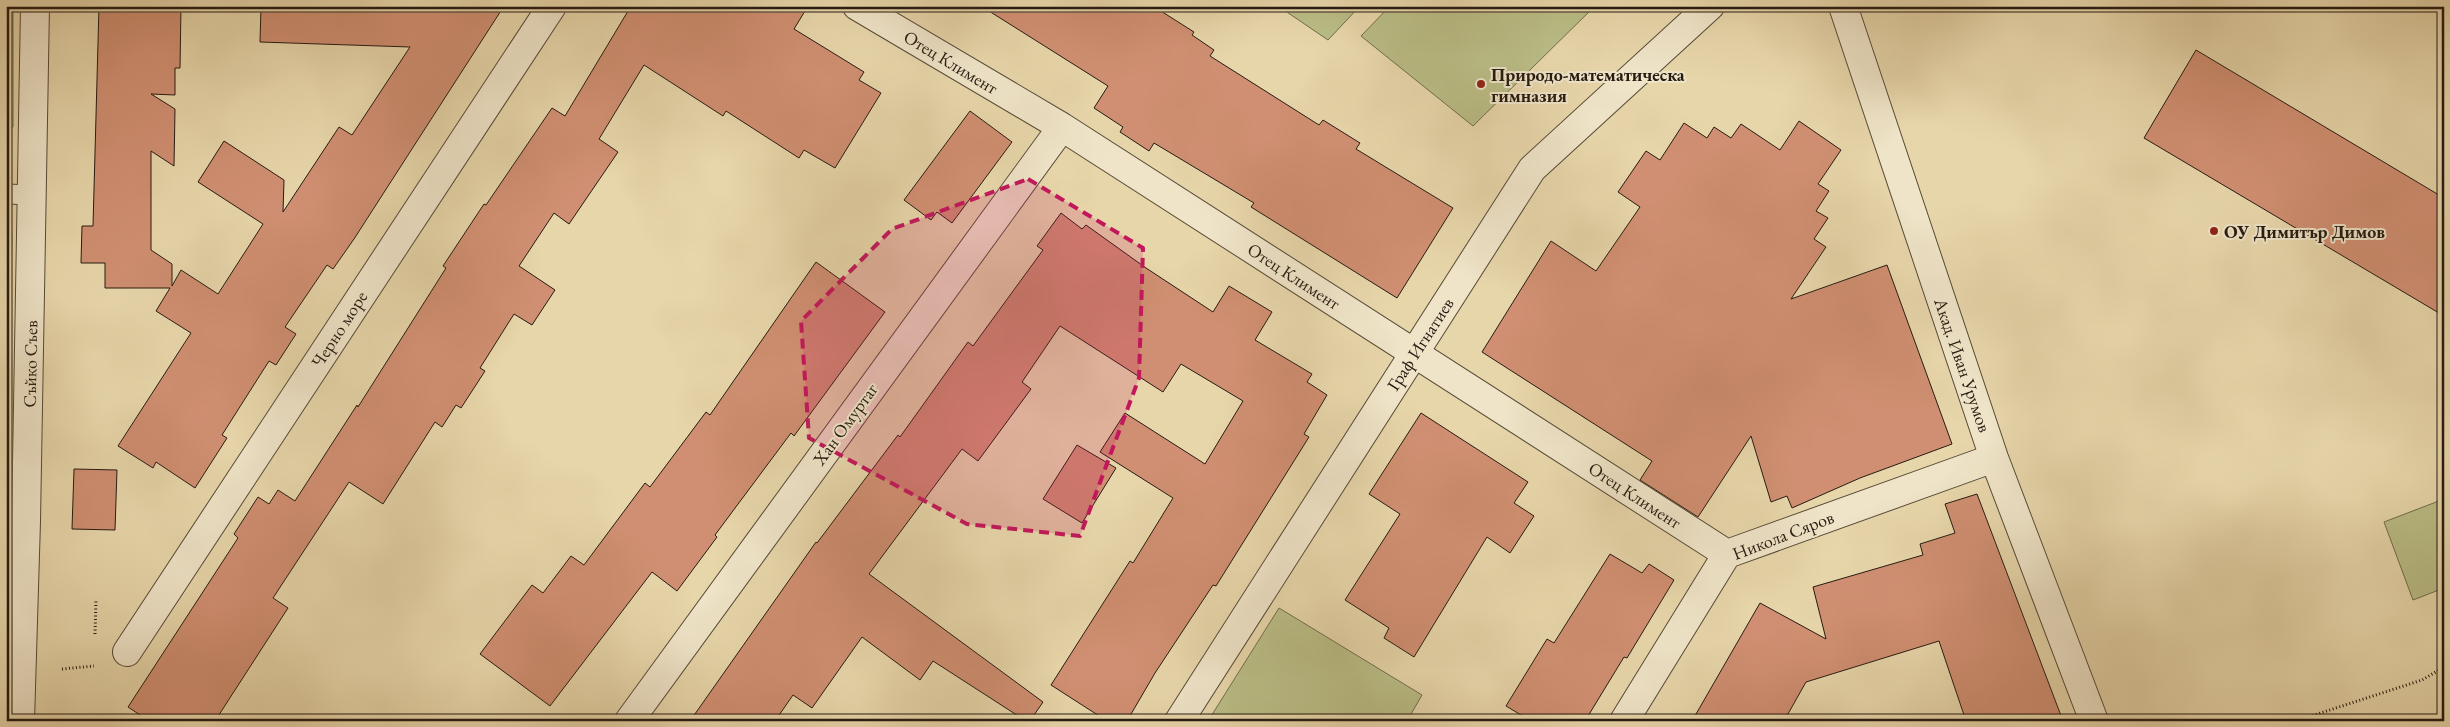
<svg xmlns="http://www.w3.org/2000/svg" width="2450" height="727" viewBox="0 0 2450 727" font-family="'EB Garamond',serif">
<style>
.green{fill:#babd86;stroke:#706c4c}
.building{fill:#d08f72;stroke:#261b11}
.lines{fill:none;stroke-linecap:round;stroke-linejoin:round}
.service-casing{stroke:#564a37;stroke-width:21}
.minor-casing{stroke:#564a37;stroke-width:30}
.tertiary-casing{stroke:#564a37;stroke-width:30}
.path{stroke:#261b11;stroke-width:3;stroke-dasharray:1 2.5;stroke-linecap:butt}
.service{stroke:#efe4c8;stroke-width:19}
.minor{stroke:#efe4c8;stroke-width:28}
.tertiary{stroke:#efe4c8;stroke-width:28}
.marked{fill:#c2185b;fill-opacity:0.2;stroke:#c2185b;stroke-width:4;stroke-dasharray:10 6;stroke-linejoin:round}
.poi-dot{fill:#8f2418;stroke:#efe4c8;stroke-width:2}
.labels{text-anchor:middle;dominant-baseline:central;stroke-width:4;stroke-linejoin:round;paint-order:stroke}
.street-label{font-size:18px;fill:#261b11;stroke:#efe4c8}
.poi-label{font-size:18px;font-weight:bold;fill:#261b11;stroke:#efe4c8;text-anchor:start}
</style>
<rect width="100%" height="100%" fill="#e7d6aa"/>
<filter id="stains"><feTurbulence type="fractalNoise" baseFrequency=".004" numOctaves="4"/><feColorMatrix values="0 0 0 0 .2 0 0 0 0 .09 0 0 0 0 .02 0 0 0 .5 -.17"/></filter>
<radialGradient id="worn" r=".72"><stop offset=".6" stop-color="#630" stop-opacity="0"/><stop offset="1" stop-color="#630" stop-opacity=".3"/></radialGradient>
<!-- green -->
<path class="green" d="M 6,6 L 13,6 L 13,127 L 9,131 L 6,130 Z
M 1278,6 L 1360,6 L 1328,40 Z
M 1390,6 L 1595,6 L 1473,126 L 1361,36 Z
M 6,231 L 12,233 L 6,596 Z
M 2444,499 L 2444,588 L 2413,600 L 2384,522 Z
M 1279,608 L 1422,695 L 1407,721 L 1208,721 Z"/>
<!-- building -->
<path class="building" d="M 99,6 L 181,6 L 180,68 L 175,68 L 175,95 L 151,94 L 175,109 L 174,166 L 151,151 L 151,250 L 172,264 L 172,286 L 181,270 L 218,294 L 263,224 L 198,182 L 224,141 L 284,180 L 283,212 L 339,127 L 352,135 L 410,47 L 260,42 L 261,6 L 504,6 L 354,239 L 333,269 L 327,265 L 285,327 L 296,334 L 276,365 L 269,361 L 222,435 L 227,438 L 195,488 L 156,462 L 153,468 L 118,446 L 191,333 L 156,311 L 170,288 L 105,288 L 105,263 L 81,263 L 82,226 L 93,226 Z
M 631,6 L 808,6 L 794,29 L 864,72 L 859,80 L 881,93 L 835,168 L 804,150 L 799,158 L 726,111 L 723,116 L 644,65 L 599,139 L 618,152 L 569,224 L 554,213 L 519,266 L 555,290 L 532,325 L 514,314 L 480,368 L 485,371 L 461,408 L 456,405 L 442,427 L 435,422 L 383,504 L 349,482 L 273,598 L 288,608 L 215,721 L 149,721 L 128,707 L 238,538 L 234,534 L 258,497 L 269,504 L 278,490 L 295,501 L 357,405 L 358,407 L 446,268 L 443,266 L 484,204 L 486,205 L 552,108 L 565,116 Z
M 981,6 L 1153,6 L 1194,32 L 1192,35 L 1214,50 L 1210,56 L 1319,125 L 1323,120 L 1360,143 L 1356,149 L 1453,208 L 1397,298 L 1251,207 L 1254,203 L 1154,143 L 1149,151 L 1120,132 L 1123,127 L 1094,108 L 1108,86 Z
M 2196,50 L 2444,198 L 2444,316 L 2144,138 Z
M 970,111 L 1012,142 L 952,223 L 937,212 L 931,220 L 904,200 Z
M 1799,121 L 1841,150 L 1818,184 L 1829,191 L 1816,211 L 1828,218 L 1814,239 L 1826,247 L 1791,299 L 1887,265 L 1952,444 L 1860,478 L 1792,508 L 1787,496 L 1771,502 L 1751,436 L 1698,517 L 1640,480 L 1652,461 L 1482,352 L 1551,241 L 1596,271 L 1640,207 L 1618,192 L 1646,151 L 1660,160 L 1684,123 L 1707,138 L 1714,127 L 1731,138 L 1741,124 L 1780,150 Z
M 1061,213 L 1082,229 L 1086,225 L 1146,268 L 1213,312 L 1229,286 L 1272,312 L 1255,340 L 1312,374 L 1307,382 L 1327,395 L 1304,434 L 1309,437 L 1216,586 L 1213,585 L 1155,673 L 1127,721 L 1107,721 L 1051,685 L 1130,561 L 1133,563 L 1173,498 L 1100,452 L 1125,413 L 1205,464 L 1243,401 L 1181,364 L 1163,392 L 1060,326 L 1022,382 L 1031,389 L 978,461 L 962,449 L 869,574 L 1043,702 L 1030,721 L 1026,721 L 933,661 L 920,680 L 862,637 L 812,708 L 793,695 L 775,721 L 690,721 L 816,542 L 817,543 L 898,435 L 900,437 L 968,342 L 973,346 L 1043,250 L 1037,246 Z
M 816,262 L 885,312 L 794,436 L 791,433 L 715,535 L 717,537 L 677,591 L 652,572 L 550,706 L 480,654 L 532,585 L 543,593 L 571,556 L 584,565 L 645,483 L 650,487 L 706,412 L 710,415 Z
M 1421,413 L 1528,482 L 1514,503 L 1534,516 L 1510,553 L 1487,537 L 1414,657 L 1384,638 L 1389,628 L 1345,600 L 1400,514 L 1369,494 Z
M 1077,445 L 1116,468 L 1082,523 L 1043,499 Z
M 74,469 L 117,470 L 115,530 L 72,529 Z
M 1977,494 L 2063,721 L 1966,721 L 1939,641 L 1806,682 L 1784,721 L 1692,721 L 1760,603 L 1826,639 L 1813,587 L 1923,555 L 1920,544 L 1955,533 L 1945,504 Z
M 1610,554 L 1642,573 L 1649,564 L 1674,580 L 1627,658 L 1624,657 L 1585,721 L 1531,721 L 1506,706 L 1547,639 L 1554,643 Z"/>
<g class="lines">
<!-- service casing -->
<g class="service-casing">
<path id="service" d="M 6,194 L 33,195"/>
</g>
<!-- minor casing -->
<g class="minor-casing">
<path id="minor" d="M 857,6 L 1062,127 L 1727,554
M 1843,6 L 1994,458 L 2094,721
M 127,652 L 552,6
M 629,721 L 1062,127
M 1179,721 L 1532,169 L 1710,6
M 1624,721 L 1727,554 L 1994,458"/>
</g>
<!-- tertiary casing -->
<g class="tertiary-casing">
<path id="tertiary" d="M 20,721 L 26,521 L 35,6"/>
</g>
<!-- path -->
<path class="path" d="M 95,634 L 96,600
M 62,669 L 94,666
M 2296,721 L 2422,680 L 2444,667"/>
<!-- service -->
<use href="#service" class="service"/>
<!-- minor -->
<use href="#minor" class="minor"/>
<!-- tertiary -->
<use href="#tertiary" class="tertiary"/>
</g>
<!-- marked area -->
<path class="marked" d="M 1028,179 L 1143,248 L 1139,378 L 1080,536 L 967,524 L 809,438 L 801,321 L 892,229 Z"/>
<!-- markers -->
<g class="poi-dot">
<circle cx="1481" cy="84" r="5"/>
<circle cx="2214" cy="231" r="5"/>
</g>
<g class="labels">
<!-- street labels -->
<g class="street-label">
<text transform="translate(951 62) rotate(31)">Отец Климент</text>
<text transform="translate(1294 276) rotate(33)">Отец Климент</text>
<text transform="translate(339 329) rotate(-57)">Черно море</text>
<text transform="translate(1420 344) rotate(-57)">Граф Игнатиев</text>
<text transform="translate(30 364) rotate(-89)">Съйко Съев</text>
<text transform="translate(1963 365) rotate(71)">Акад. Иван Урумов</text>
<text transform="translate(845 424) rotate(-54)">Хан Омуртаг</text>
<text transform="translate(1635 495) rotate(33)">Отец Климент</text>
<text transform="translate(1783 535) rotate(-21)">Никола Сяров</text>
</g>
<!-- poi labels -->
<g class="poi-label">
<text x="1491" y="74">Природо-математическа<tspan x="1491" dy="21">гимназия</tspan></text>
<text x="2224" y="231">ОУ Димитър Димов</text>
</g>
</g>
<!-- margin -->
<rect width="2450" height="727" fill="none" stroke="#e7d6aa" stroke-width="25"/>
<rect x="8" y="8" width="2435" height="712" fill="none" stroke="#261b11" stroke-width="2.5"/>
<rect x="12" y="12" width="2425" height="702" fill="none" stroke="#261b11"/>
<rect width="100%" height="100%" filter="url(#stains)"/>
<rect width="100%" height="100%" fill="url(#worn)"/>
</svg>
